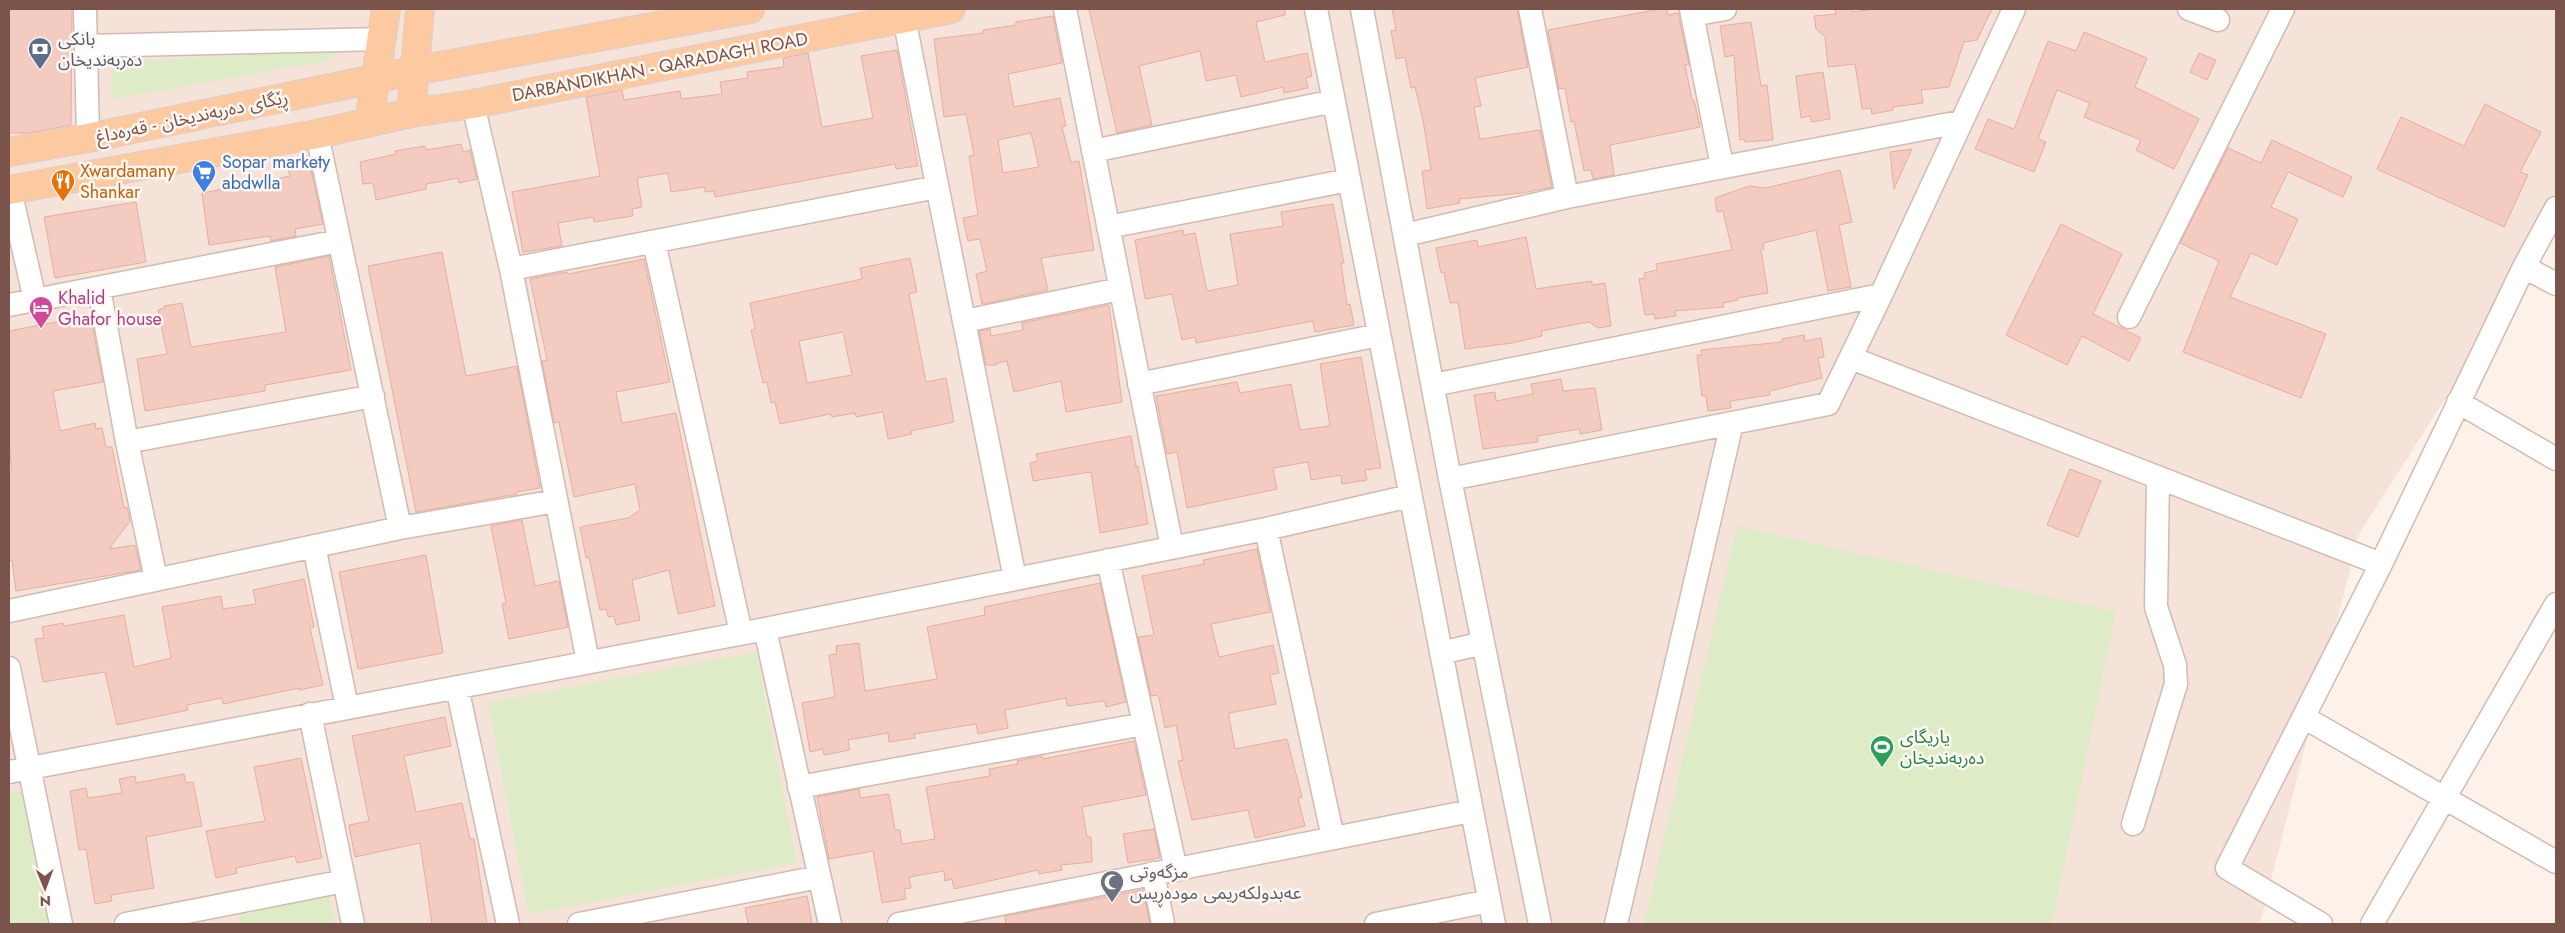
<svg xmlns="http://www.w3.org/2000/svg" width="2565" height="933" viewBox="0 0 2565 933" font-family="Jost,'Noto Sans Arabic',sans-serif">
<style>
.residential{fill:#f5e2d8}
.green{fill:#ddecc7}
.building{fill:#f4cbc0;stroke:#e7ada0;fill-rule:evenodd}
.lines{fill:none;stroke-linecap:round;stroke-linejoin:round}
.minor-casing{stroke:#d3bab1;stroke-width:25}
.major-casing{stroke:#dacfcd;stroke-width:30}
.minor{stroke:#fff;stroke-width:22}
.major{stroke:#fdc9a1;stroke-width:28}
.labels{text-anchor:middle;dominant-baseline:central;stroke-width:5;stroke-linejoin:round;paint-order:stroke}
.service-label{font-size:18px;fill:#4e5e75;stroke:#fff7f1;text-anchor:start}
.street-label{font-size:18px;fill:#7a534b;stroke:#fff7f1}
.shop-label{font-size:18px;fill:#366cbe;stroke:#fff7f1;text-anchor:start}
.food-label{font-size:18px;fill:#c56008;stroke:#fff7f1;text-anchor:start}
.hotel-label{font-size:18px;fill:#b23c85;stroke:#fff7f1;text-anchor:start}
.leisure-label{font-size:18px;fill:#27864d;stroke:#fff7f1;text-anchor:start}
.worship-label{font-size:18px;fill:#5b616d;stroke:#fff7f1;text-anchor:start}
</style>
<rect width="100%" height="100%" fill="#fdf2ea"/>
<!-- residential -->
<path class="residential" d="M 9,9 L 2556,9 L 2556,225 L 2359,534 L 2260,924 L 9,924 Z"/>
<!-- green -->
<path class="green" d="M 344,50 L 326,61 L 113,99 L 112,62 Z
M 1737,526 L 2116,612 L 2052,924 L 1644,924 Z
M 756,652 L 797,863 L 529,914 L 488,703 Z
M 22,790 L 49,924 L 9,924 L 9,793 Z
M 330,896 L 335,924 L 240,924 L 238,913 Z"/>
<!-- building -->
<path class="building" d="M 9,9 L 72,9 L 71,125 L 29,133 L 9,133 Z
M 1089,9 L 1285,9 L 1285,15 L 1256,22 L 1265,62 L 1307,53 L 1312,76 L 1306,78 L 1308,88 L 1284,93 L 1283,87 L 1241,97 L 1236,75 L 1206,81 L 1200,51 L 1139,66 L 1152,125 L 1117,133 Z
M 1392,9 L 1517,9 L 1528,67 L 1475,78 L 1481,106 L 1474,107 L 1480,139 L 1540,130 L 1552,187 L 1522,193 L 1459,199 L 1460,203 L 1427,209 L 1422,171 L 1431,170 L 1423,120 L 1415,87 L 1411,88 L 1405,57 L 1396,59 L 1391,31 L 1396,30 Z
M 1660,9 L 1667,9 L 1668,15 L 1678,13 L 1689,64 L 1685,65 L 1692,100 L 1694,100 L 1700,127 L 1610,145 L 1614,175 L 1593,179 L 1591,170 L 1584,171 L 1574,121 L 1571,122 L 1565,88 L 1559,89 L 1548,30 Z
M 1835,9 L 1852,9 L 1852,12 L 1875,9 L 1992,9 L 1977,40 L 1964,42 L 1949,87 L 1921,90 L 1923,103 L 1893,107 L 1893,110 L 1872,114 L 1871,108 L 1862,109 L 1855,64 L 1828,67 L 1825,37 L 1816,29 L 1814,16 L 1836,14 Z
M 1053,16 L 1062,63 L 1008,74 L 1014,107 L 1060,98 L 1066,126 L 1062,127 L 1071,162 L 1079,161 L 1094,250 L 1041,258 L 1048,290 L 982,304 L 976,274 L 987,271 L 980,239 L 968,241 L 963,218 L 978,215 L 969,156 L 974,155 L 966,114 L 944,117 L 934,39 L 984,33 L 983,30 L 1016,25 L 1016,22 ZM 1031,133 L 1039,167 L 1003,173 L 998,140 Z
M 1751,22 L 1761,86 L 1767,85 L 1773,140 L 1745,142 L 1745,139 L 1740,140 L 1734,55 L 1725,57 L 1720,26 Z
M 2084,32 L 2147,58 L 2135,87 L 2199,119 L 2174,169 L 2136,150 L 2141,140 L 2084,117 L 2090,103 L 2057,90 L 2038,139 L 2046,142 L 2034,172 L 1975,149 L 1988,119 L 2014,129 L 2048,41 L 2076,51 Z
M 897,50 L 918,166 L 896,169 L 895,164 L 715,197 L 714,191 L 705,192 L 705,187 L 671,192 L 668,173 L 637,178 L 642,207 L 632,209 L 633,216 L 594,222 L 593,217 L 558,223 L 562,246 L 523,252 L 512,192 L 600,176 L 586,97 L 622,90 L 624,100 L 680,91 L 681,99 L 722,94 L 720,82 L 748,78 L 747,72 L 784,67 L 783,58 L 808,53 L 822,127 L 873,118 L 861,56 Z
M 2199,53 L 2216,60 L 2207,80 L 2190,72 Z
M 1823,72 L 1830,119 L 1811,122 L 1811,116 L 1801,118 L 1796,76 Z
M 2485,104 L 2541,132 L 2520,172 L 2528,175 L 2504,227 L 2377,169 L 2401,117 L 2464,146 Z
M 2272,140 L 2352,177 L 2343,197 L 2288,172 L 2271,207 L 2298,219 L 2277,265 L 2251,253 L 2230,297 L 2326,334 L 2301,398 L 2183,352 L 2219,261 L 2180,243 L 2228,148 L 2261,163 Z
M 461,144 L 463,152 L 470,150 L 477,179 L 459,183 L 458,178 L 426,184 L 426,189 L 376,200 L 373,183 L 363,184 L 360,162 L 396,154 L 395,151 L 425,146 L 426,150 Z
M 1912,149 L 1894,189 L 1890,152 Z
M 310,165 L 323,224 L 295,229 L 296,236 L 271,241 L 270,236 L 209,245 L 202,193 L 290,176 L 288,169 Z
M 1840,170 L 1852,222 L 1839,225 L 1851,287 L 1828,291 L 1816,230 L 1763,243 L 1764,249 L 1761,250 L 1768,293 L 1737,298 L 1738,300 L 1723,303 L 1724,307 L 1675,311 L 1676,316 L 1655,319 L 1654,314 L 1645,315 L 1639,279 L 1645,278 L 1644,273 L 1657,270 L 1656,264 L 1732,250 L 1723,211 L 1717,212 L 1715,198 L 1749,186 L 1766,188 Z
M 136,202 L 146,262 L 55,278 L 44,217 Z
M 1333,204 L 1344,263 L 1341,263 L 1347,305 L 1350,304 L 1354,325 L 1315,332 L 1313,321 L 1196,343 L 1195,337 L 1182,340 L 1172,294 L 1145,299 L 1135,240 L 1183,230 L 1184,235 L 1195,233 L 1207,291 L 1238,285 L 1230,234 L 1283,226 L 1281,212 Z
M 2061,224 L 2122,254 L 2093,314 L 2141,338 L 2129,361 L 2082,336 L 2067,365 L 2006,335 Z
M 1526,237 L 1536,289 L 1592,281 L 1592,285 L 1605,283 L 1611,326 L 1598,328 L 1589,322 L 1541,331 L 1542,336 L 1512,343 L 1465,349 L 1458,302 L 1450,303 L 1444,272 L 1441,273 L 1436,248 L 1477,240 L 1478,247 Z
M 442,252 L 466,376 L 517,366 L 540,488 L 516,492 L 517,494 L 416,512 L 368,266 Z
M 329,256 L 351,370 L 265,385 L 265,391 L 145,411 L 137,359 L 167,354 L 158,310 L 165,308 L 164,306 L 182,303 L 191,347 L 286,332 L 275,267 Z
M 910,258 L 917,292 L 909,294 L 926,382 L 946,378 L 954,422 L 911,431 L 912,434 L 888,439 L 883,412 L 856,417 L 855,413 L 832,417 L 831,414 L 780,424 L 775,402 L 771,403 L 767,382 L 763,383 L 751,330 L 755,329 L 750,303 L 862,279 L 860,268 ZM 843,332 L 852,375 L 807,383 L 799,341 Z
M 644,259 L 670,382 L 616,392 L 622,423 L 676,413 L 715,606 L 678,614 L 669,570 L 632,580 L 640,620 L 616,625 L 614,616 L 608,617 L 606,609 L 600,610 L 589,557 L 586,558 L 580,527 L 628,518 L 640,510 L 635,484 L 574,497 L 559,422 L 554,423 L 542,361 L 547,360 L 530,279 L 567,272 L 568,274 Z
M 1109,305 L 1122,402 L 1066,412 L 1061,381 L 1014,392 L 1007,361 L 997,363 L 997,365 L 986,365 L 979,331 L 990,329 L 991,336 L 1023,330 L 1022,323 Z
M 87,316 L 88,319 L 91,319 L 103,382 L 53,391 L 60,431 L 95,423 L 96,429 L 102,428 L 106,447 L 112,447 L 124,508 L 127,507 L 130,521 L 109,549 L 135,545 L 141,570 L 16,591 L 12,560 L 9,561 L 9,471 L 12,470 L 9,443 L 9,331 Z
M 1804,335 L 1805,341 L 1821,338 L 1824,357 L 1818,358 L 1822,378 L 1770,391 L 1770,395 L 1730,401 L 1731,408 L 1708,411 L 1706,396 L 1702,396 L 1697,355 L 1702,355 L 1701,350 L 1782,342 L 1782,339 Z
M 1361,357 L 1381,468 L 1365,470 L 1367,480 L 1342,484 L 1341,475 L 1311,480 L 1308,462 L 1273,468 L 1277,489 L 1187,508 L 1177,452 L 1167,454 L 1156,396 L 1237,382 L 1240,393 L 1291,384 L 1300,430 L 1330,426 L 1320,364 Z
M 1561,379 L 1563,391 L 1595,388 L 1602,430 L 1580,434 L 1580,429 L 1537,436 L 1538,442 L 1483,449 L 1474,395 L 1495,392 L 1496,401 L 1533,394 L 1531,384 Z
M 1131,436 L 1136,467 L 1138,466 L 1148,524 L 1100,533 L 1091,472 L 1033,481 L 1030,463 L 1038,461 L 1036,454 Z
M 2070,469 L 2101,481 L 2078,537 L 2047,525 Z
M 522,520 L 535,586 L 559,581 L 568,627 L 509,639 L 502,604 L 506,603 L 491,526 Z
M 1257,549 L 1270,612 L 1211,624 L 1219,657 L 1273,645 L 1279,673 L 1270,675 L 1276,704 L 1229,713 L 1229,717 L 1235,749 L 1287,739 L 1302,797 L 1298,798 L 1305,826 L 1255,838 L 1248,810 L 1192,820 L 1178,761 L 1183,760 L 1176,725 L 1165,728 L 1159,698 L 1157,695 L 1151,696 L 1138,637 L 1154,635 L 1142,576 L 1204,564 L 1203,560 Z
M 426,555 L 443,653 L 358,669 L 339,572 Z
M 304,579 L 314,627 L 310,628 L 323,685 L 299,690 L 299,688 L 223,704 L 222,698 L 187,705 L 188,710 L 117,725 L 105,672 L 43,682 L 35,639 L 44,638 L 42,627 L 63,623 L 64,626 L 124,615 L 134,667 L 171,658 L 162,607 L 221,596 L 223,609 L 256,604 L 253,590 Z
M 1100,583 L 1126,702 L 1106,707 L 1105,701 L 1067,706 L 1066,698 L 1005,710 L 1008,728 L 978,734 L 976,724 L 914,734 L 915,738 L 889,742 L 888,733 L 848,740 L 850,750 L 824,755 L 823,749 L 810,752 L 802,703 L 835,697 L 829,655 L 837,654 L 836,646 L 859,643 L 865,691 L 937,679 L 927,627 L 985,615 L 984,607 Z
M 445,717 L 451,746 L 404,756 L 416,812 L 462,803 L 470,839 L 474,839 L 487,924 L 432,924 L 420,843 L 355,857 L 349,825 L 369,821 L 352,736 Z
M 1134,741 L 1146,795 L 1082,807 L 1087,837 L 1091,837 L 1092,862 L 1061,865 L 1062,870 L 1039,874 L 1038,870 L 954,889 L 952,879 L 945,881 L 944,871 L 909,877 L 911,888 L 904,889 L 906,899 L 882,903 L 873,851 L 829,859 L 817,797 L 859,789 L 860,798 L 889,794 L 895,830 L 900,830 L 902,844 L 935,839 L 926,787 L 990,776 L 989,769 L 1018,764 L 1017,761 L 1042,756 L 1043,759 Z
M 301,758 L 322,858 L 297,863 L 295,856 L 236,868 L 237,873 L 216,878 L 206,831 L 265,821 L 254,767 Z
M 184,774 L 186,783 L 193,782 L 202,826 L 146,837 L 154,888 L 111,895 L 112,901 L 95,904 L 86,849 L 79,850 L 70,791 L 86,788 L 88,798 L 122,793 L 119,779 L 135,776 L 136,783 Z
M 1154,829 L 1160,858 L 1128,863 L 1123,834 Z
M 1143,890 L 1150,924 L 1006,924 L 1005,916 Z
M 807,896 L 812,924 L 748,924 L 745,908 Z"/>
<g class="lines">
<!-- minor casing -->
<g class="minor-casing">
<path id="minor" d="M 85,9 L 88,138
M 1065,9 L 1172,547
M 1316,9 L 1494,924
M 1362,9 L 1450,479 L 1540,924
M 1530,9 L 1567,197
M 1691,9 L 1722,166
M 2189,9 L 2218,20
M 1692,15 L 1725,9
M 904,18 L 1015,579
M 86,46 L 383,39
M 473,104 L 511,269 L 588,662
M 317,134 L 400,528
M 1093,151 L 1334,101
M 10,190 L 35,300
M 1108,227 L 1349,180
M 1405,235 L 1567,197 L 1960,122
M 654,242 L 741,633
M 2524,267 L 2556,284
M 511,269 L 937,187
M 99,288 L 127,442 L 156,579
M 9,305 L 339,241
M 2129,317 L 2283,9
M 965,321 L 1120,289
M 1851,358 L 2381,564
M 1139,384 L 1379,335
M 1433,385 L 1881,295
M 2458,402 L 2556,459
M 127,442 L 373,396
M 1450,479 L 1828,404 L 1881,295 L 2014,9
M 1266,529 L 1333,838
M 314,546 L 347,707
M 1108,560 L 1176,870
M 9,611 L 400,528 L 556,501
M 765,629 L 830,924
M 1441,653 L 1483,643
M 9,668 L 61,924
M 457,687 L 508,924
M 310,714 L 353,924
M 2305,718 L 2556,862
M 9,772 L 765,629 L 1266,529 L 1410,496
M 799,787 L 1144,724
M 2133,824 L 2176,684 L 2175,665 L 2156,607 L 2158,477
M 1153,873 L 1163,924
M 126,924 L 344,881
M 579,924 L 819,877
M 899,924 L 1471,811
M 1376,924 L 1489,901
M 1616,924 L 1732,423
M 2321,924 L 2227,868 L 2381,564 L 2524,267 L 2556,208
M 2372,924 L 2556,604"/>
</g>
<!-- major casing -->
<g class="major-casing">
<path id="major" d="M 411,113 L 420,9
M 369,123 L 386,9
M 9,152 L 88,138 L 413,71 L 750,9
M 9,190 L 317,134 L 411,113 L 473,104 L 951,9"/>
</g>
<!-- minor -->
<use href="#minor" class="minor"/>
<!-- major -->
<use href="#major" class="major"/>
</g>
<!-- icons -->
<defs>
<g id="bank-pin" transform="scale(1.25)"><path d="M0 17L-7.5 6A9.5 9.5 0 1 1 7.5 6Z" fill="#5c6f8a" stroke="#fff7f1"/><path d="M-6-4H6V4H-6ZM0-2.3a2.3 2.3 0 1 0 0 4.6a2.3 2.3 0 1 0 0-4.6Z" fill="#fff"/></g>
<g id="supermarket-pin" transform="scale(1.25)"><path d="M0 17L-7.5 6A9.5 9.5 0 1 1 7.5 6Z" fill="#3f7fe0" stroke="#fff7f1"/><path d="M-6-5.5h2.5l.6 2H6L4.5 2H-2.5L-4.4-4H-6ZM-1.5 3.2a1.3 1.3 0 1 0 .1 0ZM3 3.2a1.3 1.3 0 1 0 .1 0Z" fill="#fff"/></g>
<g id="restaurant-pin" transform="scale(1.25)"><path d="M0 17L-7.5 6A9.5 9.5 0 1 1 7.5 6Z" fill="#e8710a" stroke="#fff7f1"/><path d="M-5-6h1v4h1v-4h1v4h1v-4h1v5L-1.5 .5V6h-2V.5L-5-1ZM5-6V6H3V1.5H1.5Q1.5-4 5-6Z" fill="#fff"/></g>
<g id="hotel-pin" transform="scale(1.25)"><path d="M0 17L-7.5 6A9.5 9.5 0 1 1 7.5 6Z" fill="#d1479c" stroke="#fff7f1"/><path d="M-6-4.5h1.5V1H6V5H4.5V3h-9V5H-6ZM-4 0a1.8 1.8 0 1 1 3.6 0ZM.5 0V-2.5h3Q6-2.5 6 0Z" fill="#fff"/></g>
<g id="stadium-pin" transform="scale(1.25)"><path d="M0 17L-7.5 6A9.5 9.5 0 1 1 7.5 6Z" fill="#2e9e5b" stroke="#fff7f1"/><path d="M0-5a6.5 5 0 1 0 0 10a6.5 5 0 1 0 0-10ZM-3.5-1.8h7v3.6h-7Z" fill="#fff"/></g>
<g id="mosque-pin" transform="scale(1.25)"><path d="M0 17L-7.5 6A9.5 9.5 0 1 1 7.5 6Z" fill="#6b7280" stroke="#fff7f1"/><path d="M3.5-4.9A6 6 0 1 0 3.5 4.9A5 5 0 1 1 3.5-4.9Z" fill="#fff"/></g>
</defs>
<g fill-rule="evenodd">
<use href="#bank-pin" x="40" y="49"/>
<use href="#supermarket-pin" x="204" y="172"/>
<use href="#restaurant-pin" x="63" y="181"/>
<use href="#hotel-pin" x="41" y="308"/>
<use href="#stadium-pin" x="1882" y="747"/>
<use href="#mosque-pin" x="1112" y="882"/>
</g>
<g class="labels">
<!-- service labels -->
<g class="service-label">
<text x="58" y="39">بانکی<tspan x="58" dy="21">دەربەندیخان</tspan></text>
</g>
<!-- street labels -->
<g class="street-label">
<text transform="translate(660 67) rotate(-11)">DARBANDIKHAN - QARADAGH ROAD</text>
<text transform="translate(192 117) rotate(-12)">ڕێگای دەربەندیخان - قەرەداغ</text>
</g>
<!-- shop labels -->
<g class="shop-label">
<text x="222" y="162">Sopar markety<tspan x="222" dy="21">abdwlla</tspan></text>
</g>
<!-- food labels -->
<g class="food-label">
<text x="80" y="171">Xwardamany<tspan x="80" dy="21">Shankar</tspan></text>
</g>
<!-- hotel labels -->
<g class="hotel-label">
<text x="58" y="298">Khalid<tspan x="58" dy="21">Ghafor house</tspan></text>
</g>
<!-- leisure labels -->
<g class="leisure-label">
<text x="1900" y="737">یاریگاى<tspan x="1900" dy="21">ده‌ربه‌ندیخان</tspan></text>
</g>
<!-- worship labels -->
<g class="worship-label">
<text x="1130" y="872">مزگەوتی<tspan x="1130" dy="21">عەبدولکەریمی مودەڕیس</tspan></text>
</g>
</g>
<!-- border -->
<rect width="2565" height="933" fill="none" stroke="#7a534b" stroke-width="20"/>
<!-- north arrow -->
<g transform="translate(45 888) rotate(179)" stroke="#fff7f1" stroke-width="4" paint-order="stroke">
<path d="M0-4L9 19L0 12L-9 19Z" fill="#7a534b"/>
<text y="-8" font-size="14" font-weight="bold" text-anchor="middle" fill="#7a534b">N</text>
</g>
</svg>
